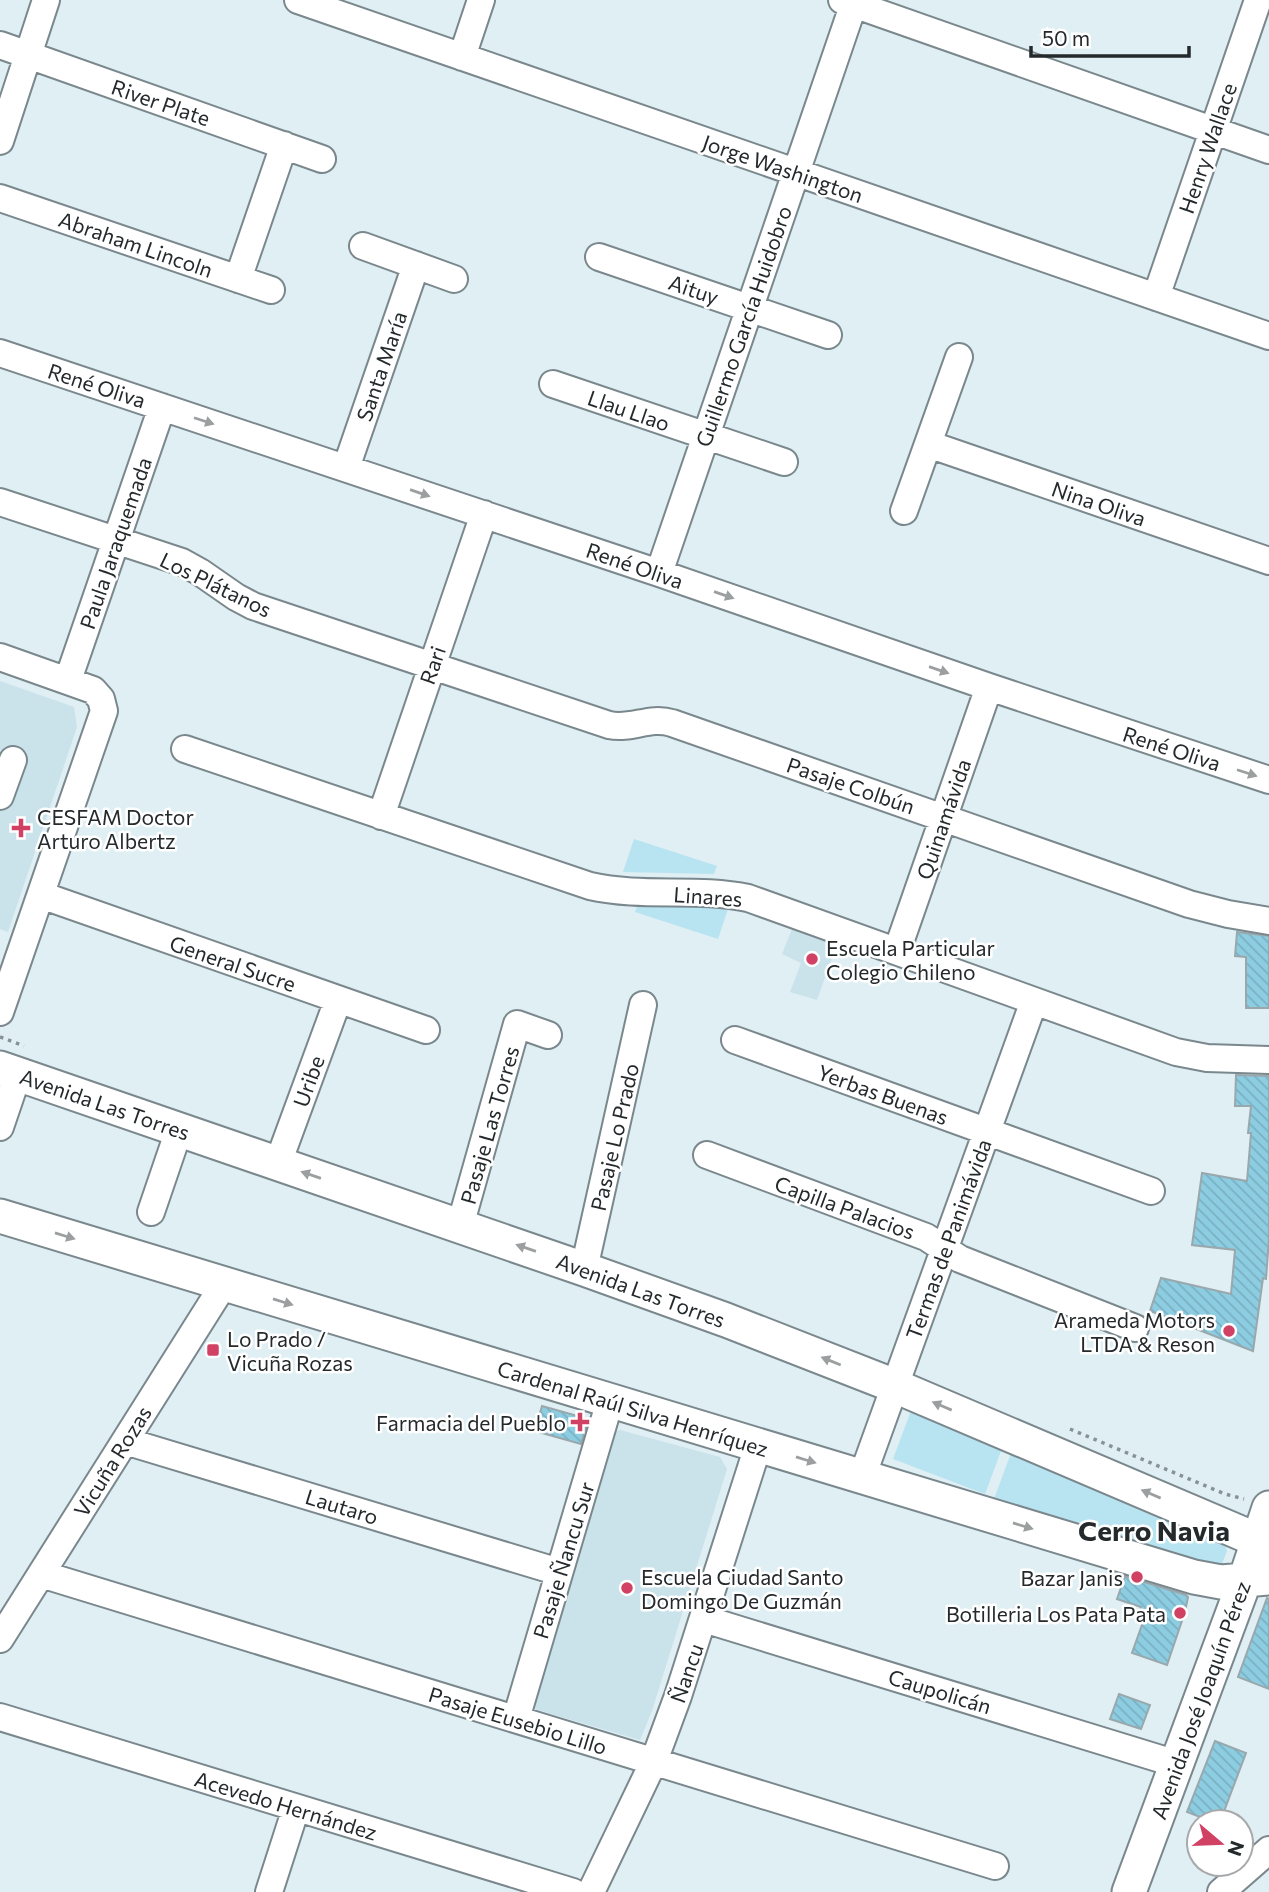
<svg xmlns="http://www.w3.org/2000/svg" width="1269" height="1892" viewBox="0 0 1269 1892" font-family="Commissioner,sans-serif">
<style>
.built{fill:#cae2ea}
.green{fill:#b8e3f1}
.building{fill:url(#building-back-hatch);stroke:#99a8ac;stroke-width:2}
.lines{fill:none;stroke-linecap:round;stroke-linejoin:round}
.minor-casing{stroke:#7a888d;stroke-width:30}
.major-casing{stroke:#7a888d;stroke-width:37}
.path{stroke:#879296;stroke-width:3.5;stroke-dasharray:3.5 5;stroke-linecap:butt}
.minor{stroke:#fff;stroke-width:26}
.major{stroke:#fff;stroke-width:33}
.oneway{fill:#9c9fa0}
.poi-dot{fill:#d04164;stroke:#fff;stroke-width:2.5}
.labels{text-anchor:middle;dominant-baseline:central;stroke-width:5;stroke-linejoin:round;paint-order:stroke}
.street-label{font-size:21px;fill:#24292b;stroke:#fff}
.poi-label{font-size:21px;fill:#24292b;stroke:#fff;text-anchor:start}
.district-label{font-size:28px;font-weight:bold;fill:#24292b;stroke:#fff}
</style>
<defs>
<pattern id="building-back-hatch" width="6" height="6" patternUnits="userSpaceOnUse" patternTransform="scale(1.75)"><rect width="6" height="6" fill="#8dcde2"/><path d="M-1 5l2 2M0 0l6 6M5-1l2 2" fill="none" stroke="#7ab0c2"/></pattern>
</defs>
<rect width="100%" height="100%" fill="#dfeff4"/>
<!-- built -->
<path class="built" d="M 0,681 L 74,707 L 77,727 L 8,932 L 0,929 Z
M 794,924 L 839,938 L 817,1000 L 790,992 L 801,963 L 782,954 Z
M 620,1430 L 720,1457 L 727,1469 L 652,1711 L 640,1740 L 528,1707 L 609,1433 Z"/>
<!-- green -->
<path class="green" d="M 634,839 L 717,866 L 714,874 L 623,872 Z
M 638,904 L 729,906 L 718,939 L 635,912 Z
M 912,1408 L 1004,1443 L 985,1494 L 893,1459 Z
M 1014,1445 L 1222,1535 L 1227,1551 L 1221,1566 L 1199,1564 L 994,1499 Z"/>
<!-- building -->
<path class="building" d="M 1237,932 L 1269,936 L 1269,1008 L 1246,1008 L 1246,957 L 1235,956 Z
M 1236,1075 L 1269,1076 L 1269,1238 L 1266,1279 L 1263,1278 L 1253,1351 L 1150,1311 L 1161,1278 L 1231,1294 L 1235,1250 L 1192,1245 L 1202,1173 L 1247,1181 L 1251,1133 L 1248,1133 L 1251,1106 L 1235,1106 Z
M 542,1406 L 585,1418 L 587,1423 L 581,1444 L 535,1431 Z
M 1125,1576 L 1186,1595 L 1188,1597 L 1185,1612 L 1167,1665 L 1132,1653 L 1143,1622 L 1136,1621 L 1141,1607 L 1117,1599 Z
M 1267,1598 L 1269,1599 L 1269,1689 L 1238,1677 Z
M 1119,1694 L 1150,1705 L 1141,1729 L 1110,1719 Z
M 1215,1741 L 1246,1753 L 1220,1822 L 1213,1822 L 1187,1812 Z"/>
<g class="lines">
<!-- minor casing -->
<g class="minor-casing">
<path id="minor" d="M 298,0 L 1269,336
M 842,0 L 1269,150
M 0,45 L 322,159
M 462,57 L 481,0
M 0,141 L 46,0
M 0,198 L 271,290
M 363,246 L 454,279
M 599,257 L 828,335
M 238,279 L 284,145
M 1156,297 L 1258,0
M 0,353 L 659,573 L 989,687 L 1269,780
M 553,384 L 784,462
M 928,444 L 1269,561
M 346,468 L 416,265
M 0,502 L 182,562 L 200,572 L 236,597 L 253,606 L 609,725 C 632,730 649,716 672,723 L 1189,904 L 1228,914 L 1269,921
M 904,511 L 959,357
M 659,573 L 855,0
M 0,657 L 93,690 L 101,699 L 104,711 L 0,1012
M 68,680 L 162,407
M 185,749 L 590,886 C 643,898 697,887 748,898 L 1176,1052 L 1207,1058 L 1269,1060
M 0,796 L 13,760
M 381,816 L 484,514
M 41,895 L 426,1030
M 897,951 L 989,687
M 735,1040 L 1151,1191
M 0,1127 L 18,1074
M 707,1155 L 926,1237 L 960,1259 L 1135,1328
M 278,1163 L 338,1000
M 151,1212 L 179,1130
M 460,1226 L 517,1024 L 548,1035
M 584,1269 L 643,1005
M 125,1441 L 559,1572
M 862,1477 L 1034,1001
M 41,1574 L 995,1866
M 704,1619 L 1177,1764
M 0,1639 L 224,1284
M 0,1717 L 573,1892
M 516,1719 L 610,1401
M 269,1892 L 296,1808
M 591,1892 L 654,1761 L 678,1696 L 758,1446
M 1221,1892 L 1269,1850"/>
</g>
<!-- major casing -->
<g class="major-casing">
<path id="major" d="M 0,1068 L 584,1269 L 726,1320 L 895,1386 L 1269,1545
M 0,1216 L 1194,1577 L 1221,1582 L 1269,1578
M 1129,1892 L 1245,1580 L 1269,1508"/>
</g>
<!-- path -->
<path class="path" d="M 0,1037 L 24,1046
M 1070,1429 L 1225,1494 L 1244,1499"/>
<!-- minor -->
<use href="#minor" class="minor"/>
<!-- major -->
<use href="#major" class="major"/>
</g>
<!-- one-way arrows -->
<defs><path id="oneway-solid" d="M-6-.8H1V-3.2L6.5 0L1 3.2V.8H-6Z" transform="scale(1.75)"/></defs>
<g class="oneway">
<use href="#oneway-solid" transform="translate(204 421) rotate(18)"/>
<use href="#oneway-solid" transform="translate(420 493) rotate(19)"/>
<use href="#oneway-solid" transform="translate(724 595) rotate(19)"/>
<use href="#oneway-solid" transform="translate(939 670) rotate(19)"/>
<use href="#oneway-solid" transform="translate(1247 773) rotate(18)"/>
<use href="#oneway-solid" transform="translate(311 1175) rotate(-161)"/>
<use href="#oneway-solid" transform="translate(65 1236) rotate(17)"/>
<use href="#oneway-solid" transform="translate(526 1248) rotate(-161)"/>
<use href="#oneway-solid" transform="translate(283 1302) rotate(17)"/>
<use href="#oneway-solid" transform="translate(831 1361) rotate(-158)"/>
<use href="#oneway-solid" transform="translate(942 1406) rotate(-157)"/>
<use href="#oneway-solid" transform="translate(806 1460) rotate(17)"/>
<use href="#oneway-solid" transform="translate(1151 1494) rotate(-157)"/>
<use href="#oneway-solid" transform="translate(1023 1526) rotate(17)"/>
</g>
<!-- markers -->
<g class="poi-dot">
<path d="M17.5 817.5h7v7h7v7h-7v7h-7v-7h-7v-7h7z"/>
<circle cx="812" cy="959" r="7"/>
<circle cx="1229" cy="1331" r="7"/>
<rect x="206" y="1343" width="14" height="14" rx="3.5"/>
<path d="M576.5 1411.5h7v7h7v7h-7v7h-7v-7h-7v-7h7z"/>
<circle cx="1137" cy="1577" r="7"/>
<circle cx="627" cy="1588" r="7"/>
<circle cx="1180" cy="1613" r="7"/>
</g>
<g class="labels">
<!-- street labels -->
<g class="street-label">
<text transform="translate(161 102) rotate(19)">River Plate</text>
<text transform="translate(1207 148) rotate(-71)">Henry Wallace</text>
<text transform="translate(783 168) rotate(19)">Jorge Washington</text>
<text transform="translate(136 244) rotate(19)">Abraham Lincoln</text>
<text transform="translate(694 289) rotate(19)">Aituy</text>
<text transform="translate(743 326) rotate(-71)">Guillermo García Huidobro</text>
<text transform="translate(381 366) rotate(-71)">Santa María</text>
<text transform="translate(97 385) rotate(18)">René Oliva</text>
<text transform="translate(629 410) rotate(19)">Llau Llao</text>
<text transform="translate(1099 503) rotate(19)">Nina Oliva</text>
<text transform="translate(115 543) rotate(-71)">Paula Jaraquemada</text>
<text transform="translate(635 565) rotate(19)">René Oliva</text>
<text transform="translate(216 584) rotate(26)">Los Plátanos</text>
<text transform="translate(432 665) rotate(-71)">Rari</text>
<text transform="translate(1172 748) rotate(18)">René Oliva</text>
<text transform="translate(851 785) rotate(19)">Pasaje Colbún</text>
<text transform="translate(943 819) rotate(-71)">Quinamávida</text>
<text transform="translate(708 896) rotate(4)">Linares</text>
<text transform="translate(233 963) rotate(19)">General Sucre</text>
<text transform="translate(308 1081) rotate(-70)">Uribe</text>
<text transform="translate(883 1094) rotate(20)">Yerbas Buenas</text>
<text transform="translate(105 1104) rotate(19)">Avenida Las Torres</text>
<text transform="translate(489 1125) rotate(-74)">Pasaje Las Torres</text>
<text transform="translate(614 1137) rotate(-77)">Pasaje Lo Prado</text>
<text transform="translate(845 1207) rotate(20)">Capilla Palacios</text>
<text transform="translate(948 1239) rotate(-70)">Termas de Panimávida</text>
<text transform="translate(641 1290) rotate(20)">Avenida Las Torres</text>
<text transform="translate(633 1408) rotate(17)">Cardenal Raúl Silva Henríquez</text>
<text transform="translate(112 1461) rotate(-58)">Vicuña Rozas</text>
<text transform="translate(342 1506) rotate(17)">Lautaro</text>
<text transform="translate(563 1560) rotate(-73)">Pasaje Ñancu Sur</text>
<text transform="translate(686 1673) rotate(-71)">Ñancu</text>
<text transform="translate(940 1691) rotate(17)">Caupolicán</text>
<text transform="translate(1200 1700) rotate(-70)">Avenida José Joaquín Pérez</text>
<text transform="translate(518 1720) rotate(17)">Pasaje Eusebio Lillo</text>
<text transform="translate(286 1805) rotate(17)">Acevedo Hernández</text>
</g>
<!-- poi labels -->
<g class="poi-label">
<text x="37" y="816">CESFAM Doctor<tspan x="37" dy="24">Arturo Albertz</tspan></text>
<text x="826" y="947">Escuela Particular<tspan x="826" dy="24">Colegio Chileno</tspan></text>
<text x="1215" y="1319" text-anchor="end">Arameda Motors<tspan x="1215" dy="24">LTDA &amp; Reson</tspan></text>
<text x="227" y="1338">Lo Prado /<tspan x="227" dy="24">Vicuña Rozas</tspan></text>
<text x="566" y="1422" text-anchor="end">Farmacia del Pueblo</text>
<text x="641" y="1576">Escuela Ciudad Santo<tspan x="641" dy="24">Domingo De Guzmán</tspan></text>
<text x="1123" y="1577" text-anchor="end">Bazar Janis</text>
<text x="1166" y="1613" text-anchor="end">Botilleria Los Pata Pata</text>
</g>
<!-- district labels -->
<g class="district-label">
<text x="1154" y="1530">Cerro Navia</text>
</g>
</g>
<!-- north arrow -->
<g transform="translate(1220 1843) rotate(109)"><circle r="33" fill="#ffffff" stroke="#a7a9aa" stroke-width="2"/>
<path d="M0-5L12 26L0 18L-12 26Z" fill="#d04164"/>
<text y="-10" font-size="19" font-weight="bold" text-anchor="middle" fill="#24292b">N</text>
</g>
<!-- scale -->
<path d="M1031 46v10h158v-10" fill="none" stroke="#24292b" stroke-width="3.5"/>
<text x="1042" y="46" font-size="21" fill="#24292b" stroke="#ffffff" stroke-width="5" paint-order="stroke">50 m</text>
</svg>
